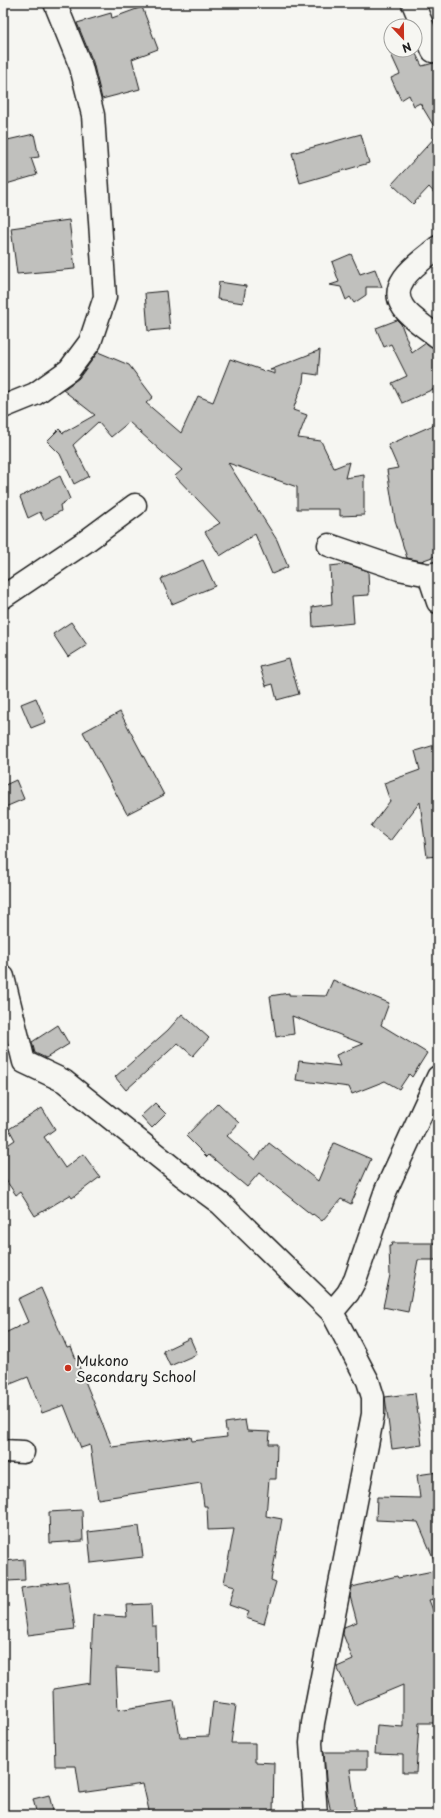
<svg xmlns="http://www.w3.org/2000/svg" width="441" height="1818" viewBox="0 0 441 1818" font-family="'Playpen Sans',sans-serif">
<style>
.building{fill:#c0c0bd;stroke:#1c1c1c}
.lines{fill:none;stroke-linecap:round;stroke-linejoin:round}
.street-casing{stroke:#1c1c1c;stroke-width:25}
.street{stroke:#f6f6f2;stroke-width:22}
.poi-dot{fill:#c8321e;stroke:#f6f6f2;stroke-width:1.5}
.labels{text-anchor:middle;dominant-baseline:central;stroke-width:4;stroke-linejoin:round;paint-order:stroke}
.poi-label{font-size:14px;fill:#1c1c1c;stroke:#f6f6f2;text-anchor:start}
</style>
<rect width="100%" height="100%" fill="#f6f6f2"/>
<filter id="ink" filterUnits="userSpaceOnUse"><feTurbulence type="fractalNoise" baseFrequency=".025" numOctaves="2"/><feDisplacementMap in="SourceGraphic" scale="8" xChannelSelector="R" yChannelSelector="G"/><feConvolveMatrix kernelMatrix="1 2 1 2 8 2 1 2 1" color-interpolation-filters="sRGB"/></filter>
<g filter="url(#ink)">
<!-- building -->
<path class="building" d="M 142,7 L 158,49 L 132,59 L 140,89 L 102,99 L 93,62 L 77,23 L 111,13 L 112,18 Z
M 389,50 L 414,50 L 422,66 L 438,62 L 438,133 L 420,103 L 414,106 L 409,95 L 401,100 L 391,78 L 400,74 Z
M 34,134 L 39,157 L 31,158 L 37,175 L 3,185 L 3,141 Z
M 361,134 L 369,163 L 300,183 L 292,153 Z
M 438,134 L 438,197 L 429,187 L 413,204 L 392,184 Z
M 69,220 L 75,269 L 17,274 L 11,228 Z
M 351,254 L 360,274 L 375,269 L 382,287 L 366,287 L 366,295 L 354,303 L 350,297 L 346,300 L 341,287 L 330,285 L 339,282 L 332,262 Z
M 219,282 L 246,286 L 243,303 L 217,299 Z
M 166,291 L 170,329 L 148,331 L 145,293 Z
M 397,320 L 401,324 L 412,353 L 426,343 L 438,349 L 438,387 L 402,403 L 392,383 L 407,376 L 391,344 L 384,347 L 376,328 Z
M 320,350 L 318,375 L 304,373 L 303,382 L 293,410 L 307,415 L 298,438 L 321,441 L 334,468 L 349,462 L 345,478 L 364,475 L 364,515 L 340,516 L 340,509 L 297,509 L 297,487 L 228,463 L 277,540 L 288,567 L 272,574 L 255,534 L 220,556 L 205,532 L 220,523 L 175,476 L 182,470 L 129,422 L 111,437 L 98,422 L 73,445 L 89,476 L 74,484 L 60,454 L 47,441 L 59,429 L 63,433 L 95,415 L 63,390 L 79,378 L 98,352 L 129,365 L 153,397 L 146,403 L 181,433 L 198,396 L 213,402 L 230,359 L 262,370 L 264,372 L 266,371 L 275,374 L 275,370 L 270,370 Z
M 438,423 L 438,555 L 421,561 L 407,558 L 395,520 L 387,470 L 398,468 L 388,445 Z
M 60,476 L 70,499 L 60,505 L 61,511 L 44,520 L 40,512 L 28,518 L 20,497 Z
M 203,560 L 215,586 L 172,604 L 161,579 Z
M 347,564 L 368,571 L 369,595 L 352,596 L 354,623 L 313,627 L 312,607 L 332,604 L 330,566 Z
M 71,622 L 87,645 L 68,657 L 53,634 Z
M 289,659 L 299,694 L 277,700 L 273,684 L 266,686 L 260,667 Z
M 36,698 L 46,722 L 31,728 L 21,704 Z
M 120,712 L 164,795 L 127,814 L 83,732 Z
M 438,744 L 438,856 L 427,857 L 420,802 L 390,841 L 371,826 L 390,801 L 384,783 L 420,770 L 415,751 Z
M 16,780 L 24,799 L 3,808 L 3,786 Z
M 333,980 L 389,1003 L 381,1025 L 427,1053 L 412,1077 L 409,1074 L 399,1089 L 385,1081 L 352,1094 L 349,1087 L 296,1080 L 299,1061 L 340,1066 L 336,1055 L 363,1044 L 292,1016 L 294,1034 L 276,1037 L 270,996 L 289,993 L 289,995 L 326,996 Z
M 182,1014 L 209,1038 L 193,1056 L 178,1043 L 126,1090 L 115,1077 L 168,1030 Z
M 58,1025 L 69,1044 L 46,1058 L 35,1053 L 32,1042 Z
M 155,1103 L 166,1114 L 152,1128 L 141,1116 Z
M 218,1103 L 239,1123 L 227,1136 L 255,1160 L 269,1143 L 318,1181 L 334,1143 L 371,1159 L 351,1204 L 341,1199 L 322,1221 L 313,1214 L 312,1215 L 259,1173 L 247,1187 L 209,1155 L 207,1157 L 186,1136 Z
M 42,1108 L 55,1129 L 44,1137 L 65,1168 L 83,1154 L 100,1177 L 72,1198 L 70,1195 L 35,1216 L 20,1192 L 16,1195 L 3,1176 L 3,1148 L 15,1140 L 9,1129 Z
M 392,1243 L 438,1243 L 438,1260 L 418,1260 L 408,1312 L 383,1307 L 390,1275 L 389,1246 L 391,1246 Z
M 41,1288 L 67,1348 L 71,1347 L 112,1447 L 191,1437 L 192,1441 L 227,1437 L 225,1423 L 245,1420 L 247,1431 L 270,1432 L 269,1444 L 277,1444 L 276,1479 L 269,1479 L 266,1516 L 282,1519 L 271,1580 L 276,1582 L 264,1624 L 246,1618 L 249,1612 L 229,1605 L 235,1586 L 224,1583 L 234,1529 L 208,1530 L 207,1506 L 204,1506 L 201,1483 L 98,1499 L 90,1445 L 81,1448 L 64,1405 L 42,1413 L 28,1377 L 3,1387 L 3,1334 L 28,1322 L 18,1299 Z
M 190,1338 L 197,1354 L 170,1366 L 163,1351 Z
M 415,1393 L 422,1445 L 392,1449 L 385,1397 Z
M 438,1472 L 438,1569 L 418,1522 L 376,1520 L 377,1497 L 420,1498 L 417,1475 Z
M 82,1510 L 83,1541 L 50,1543 L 49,1512 Z
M 139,1526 L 143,1557 L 91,1563 L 88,1532 Z
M 24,1559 L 25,1580 L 8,1581 L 6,1561 Z
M 438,1570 L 438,1598 L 429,1600 L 438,1623 L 438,1723 L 419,1723 L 416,1773 L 403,1773 L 403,1755 L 375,1754 L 377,1725 L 403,1727 L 403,1685 L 355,1705 L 337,1667 L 353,1660 L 343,1634 L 344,1627 L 357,1622 L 350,1596 L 352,1587 L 397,1576 L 398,1578 Z
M 68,1581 L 75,1629 L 28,1635 L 21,1588 Z
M 151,1604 L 152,1626 L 156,1626 L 157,1671 L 116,1668 L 118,1710 L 174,1701 L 180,1737 L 209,1736 L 213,1702 L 236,1705 L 231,1743 L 255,1743 L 255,1762 L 274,1763 L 273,1815 L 150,1815 L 143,1784 L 80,1793 L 76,1766 L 55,1766 L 53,1689 L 90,1683 L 93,1615 L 127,1617 L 126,1605 Z
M 324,1752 L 367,1752 L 367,1769 L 350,1769 L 356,1809 L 331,1813 L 327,1793 Z
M 49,1795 L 54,1815 L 37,1815 L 33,1799 Z"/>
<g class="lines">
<!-- street casing -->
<g class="street-casing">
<path id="street" d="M 413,3 L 433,51
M 438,247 C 422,261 386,282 403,307 C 409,317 428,329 438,337
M 3,407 L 35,394 L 69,370 L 90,342 L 105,297 L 93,115 L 81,67 L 55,3
M 329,545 L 399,569 L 429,575
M 438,573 L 429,575 L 438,602
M 3,597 L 85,542 L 135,505
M 3,977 L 24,1062 L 64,1081 L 183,1176 L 221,1204 L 332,1312 L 368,1381 L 373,1397 L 373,1414 L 313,1723 L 311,1743 L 316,1815
M 332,1312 L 348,1293 L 355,1280 L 386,1190 L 438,1077
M 3,1451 L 23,1452"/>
</g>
<!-- street -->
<use href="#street" class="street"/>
</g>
</g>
<!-- markers -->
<circle class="poi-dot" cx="68" cy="1368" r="4"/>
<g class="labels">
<!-- poi labels -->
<g class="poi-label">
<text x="76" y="1360">Mukono<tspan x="76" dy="16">Secondary School</tspan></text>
</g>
</g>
<!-- margin -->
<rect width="441" height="1818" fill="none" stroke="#f6f6f2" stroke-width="16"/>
<rect x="8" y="8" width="425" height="1802" fill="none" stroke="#1c1c1c" stroke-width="1.5" filter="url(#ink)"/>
<!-- north arrow -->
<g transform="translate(403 38) rotate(158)"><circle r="19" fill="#f6f6f2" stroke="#9f9f9c"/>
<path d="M0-3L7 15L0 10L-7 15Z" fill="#c8321e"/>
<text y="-6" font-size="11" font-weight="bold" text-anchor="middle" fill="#1c1c1c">N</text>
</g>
</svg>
